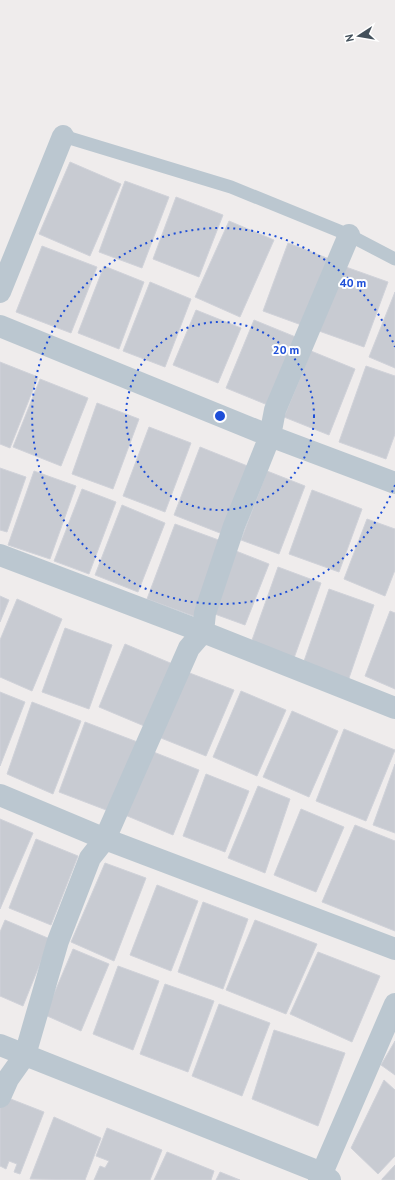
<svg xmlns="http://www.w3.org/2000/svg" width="395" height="1180" viewBox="0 0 395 1180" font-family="'PT Sans',sans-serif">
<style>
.building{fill:#c8cbd2;stroke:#d0d2d9}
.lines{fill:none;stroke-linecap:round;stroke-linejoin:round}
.service{stroke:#bbc7d0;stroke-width:13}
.minor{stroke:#bbc7d0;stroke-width:22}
.ring{fill:none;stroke:#1d4ed8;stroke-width:2;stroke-dasharray:2 4}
.centre{fill:#1d4ed8;stroke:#fff;stroke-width:2}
.ring-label{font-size:12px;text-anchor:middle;font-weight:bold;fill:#1d4ed8;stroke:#fff;stroke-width:4;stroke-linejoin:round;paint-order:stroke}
</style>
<rect width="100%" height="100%" fill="#efecec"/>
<!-- building -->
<path class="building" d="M 70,162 L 121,184 L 90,256 L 39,234 Z
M 125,181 L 169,197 L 142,268 L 99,252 Z
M 176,197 L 223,215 L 199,277 L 153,259 Z
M 229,221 L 274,240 L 240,317 L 195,297 Z
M 288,243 L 332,260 L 307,327 L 263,311 Z
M 42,246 L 97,267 L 71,333 L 16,312 Z
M 104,266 L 144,282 L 119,349 L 78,333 Z
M 343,266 L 388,282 L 364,347 L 319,331 Z
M 150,282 L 191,299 L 165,367 L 123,351 Z
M 395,292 L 395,368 L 369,357 Z
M 196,310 L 241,328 L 218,383 L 173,365 Z
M 254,320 L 303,340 L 275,408 L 226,388 Z
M 311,351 L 355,369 L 329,435 L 284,417 Z
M 0,362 L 38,377 L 10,448 L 0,444 Z
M 366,366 L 395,376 L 395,434 L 386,459 L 339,442 Z
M 40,379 L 88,398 L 61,466 L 13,447 Z
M 97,403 L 139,419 L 113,489 L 72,474 Z
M 149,427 L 191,443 L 165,512 L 123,496 Z
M 200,447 L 250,467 L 225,535 L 174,515 Z
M 0,468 L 26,477 L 7,532 L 0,530 Z
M 34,471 L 76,486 L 50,559 L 8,545 Z
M 267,471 L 305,486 L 279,554 L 241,540 Z
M 82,489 L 116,502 L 89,574 L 54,561 Z
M 312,490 L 362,509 L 339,572 L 289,554 Z
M 122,505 L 165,523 L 138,592 L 95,575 Z
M 367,519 L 395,529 L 395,570 L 385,596 L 344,579 Z
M 175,524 L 224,542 L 196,617 L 147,599 Z
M 236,551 L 269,564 L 245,625 L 212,613 Z
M 278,567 L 321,583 L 294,658 L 251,643 Z
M 329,589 L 374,605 L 348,681 L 303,664 Z
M 0,596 L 9,600 L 0,622 Z
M 17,599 L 62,619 L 32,691 L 0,677 L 0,640 Z
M 390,611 L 395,613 L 395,689 L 365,676 Z
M 65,628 L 112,645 L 89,709 L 42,692 Z
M 125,644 L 175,665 L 149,728 L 99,707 Z
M 187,672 L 234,690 L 206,756 L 156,736 Z
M 241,691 L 286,710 L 257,776 L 213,757 Z
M 0,692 L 25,702 L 0,766 Z
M 32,702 L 81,721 L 53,794 L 7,774 Z
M 292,711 L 338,731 L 309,797 L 263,777 Z
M 85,722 L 140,743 L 114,813 L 59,792 Z
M 344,729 L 395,750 L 366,821 L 316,801 Z
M 151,751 L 199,770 L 173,835 L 125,815 Z
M 395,764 L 395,833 L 373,825 Z
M 206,774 L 249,791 L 225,852 L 183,836 Z
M 258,786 L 290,799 L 265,873 L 228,858 Z
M 301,809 L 344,827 L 316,892 L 274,875 Z
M 0,819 L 33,833 L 0,909 Z
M 355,825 L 395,841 L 395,931 L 322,902 Z
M 36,839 L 78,856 L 51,925 L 9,908 Z
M 105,863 L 146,878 L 114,961 L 71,942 Z
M 157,885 L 198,901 L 171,971 L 130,955 Z
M 203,902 L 248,919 L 223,989 L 178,972 Z
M 5,920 L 50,939 L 23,1006 L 0,996 L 0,932 Z
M 255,920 L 317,944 L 286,1014 L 226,990 Z
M 73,949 L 109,964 L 81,1031 L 45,1015 Z
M 318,952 L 380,976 L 352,1042 L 290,1014 Z
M 118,966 L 159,981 L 133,1050 L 93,1034 Z
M 165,984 L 214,1001 L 188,1072 L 140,1054 Z
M 219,1004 L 270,1023 L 242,1096 L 192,1076 Z
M 274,1030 L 345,1053 L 318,1126 L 252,1099 Z
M 395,1041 L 395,1075 L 381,1065 Z
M 384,1080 L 395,1090 L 395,1156 L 378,1174 L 351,1148 Z
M 3,1096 L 44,1112 L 20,1174 L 14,1172 L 17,1164 L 9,1161 L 6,1169 L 0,1166 L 0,1104 Z
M 54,1117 L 101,1138 L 85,1180 L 30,1179 Z
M 107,1128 L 162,1150 L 150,1180 L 94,1180 L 100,1166 L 105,1168 L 109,1161 L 96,1156 Z
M 167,1152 L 214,1171 L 211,1180 L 154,1180 Z
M 395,1165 L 395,1180 L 382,1180 L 382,1179 Z
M 220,1172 L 240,1180 L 216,1180 Z"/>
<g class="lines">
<!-- service -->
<path class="service" d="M 63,136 L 231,187 L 349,235 L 395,259"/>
<!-- minor -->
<path class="minor" d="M 0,292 L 63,136
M 0,326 L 270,436 L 395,483
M 0,555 L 203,632 L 395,708
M 0,795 L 105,839 L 395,949
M 0,1045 L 322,1173 L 330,1180
M 0,1097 L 8,1079 L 25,1055 L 58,941 L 90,858 L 105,839 L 189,648 L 203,632 L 205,613 L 234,526 L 270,436 L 275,410 L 349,235
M 319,1180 L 395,1004"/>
</g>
<!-- distance rings -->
<g class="ring">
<circle cx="220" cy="416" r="94"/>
<path d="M395 485A188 188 0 1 1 395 347"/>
</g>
<circle cx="220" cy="416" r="6" class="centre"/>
<g class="ring-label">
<text x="353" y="287">40 m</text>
<text x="286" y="354">20 m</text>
</g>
<!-- north arrow -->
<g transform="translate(359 36) rotate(258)" stroke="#ffffff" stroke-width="3" paint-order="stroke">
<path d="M0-3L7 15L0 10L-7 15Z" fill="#43505b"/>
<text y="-6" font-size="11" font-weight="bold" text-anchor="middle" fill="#43505b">N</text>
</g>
</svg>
